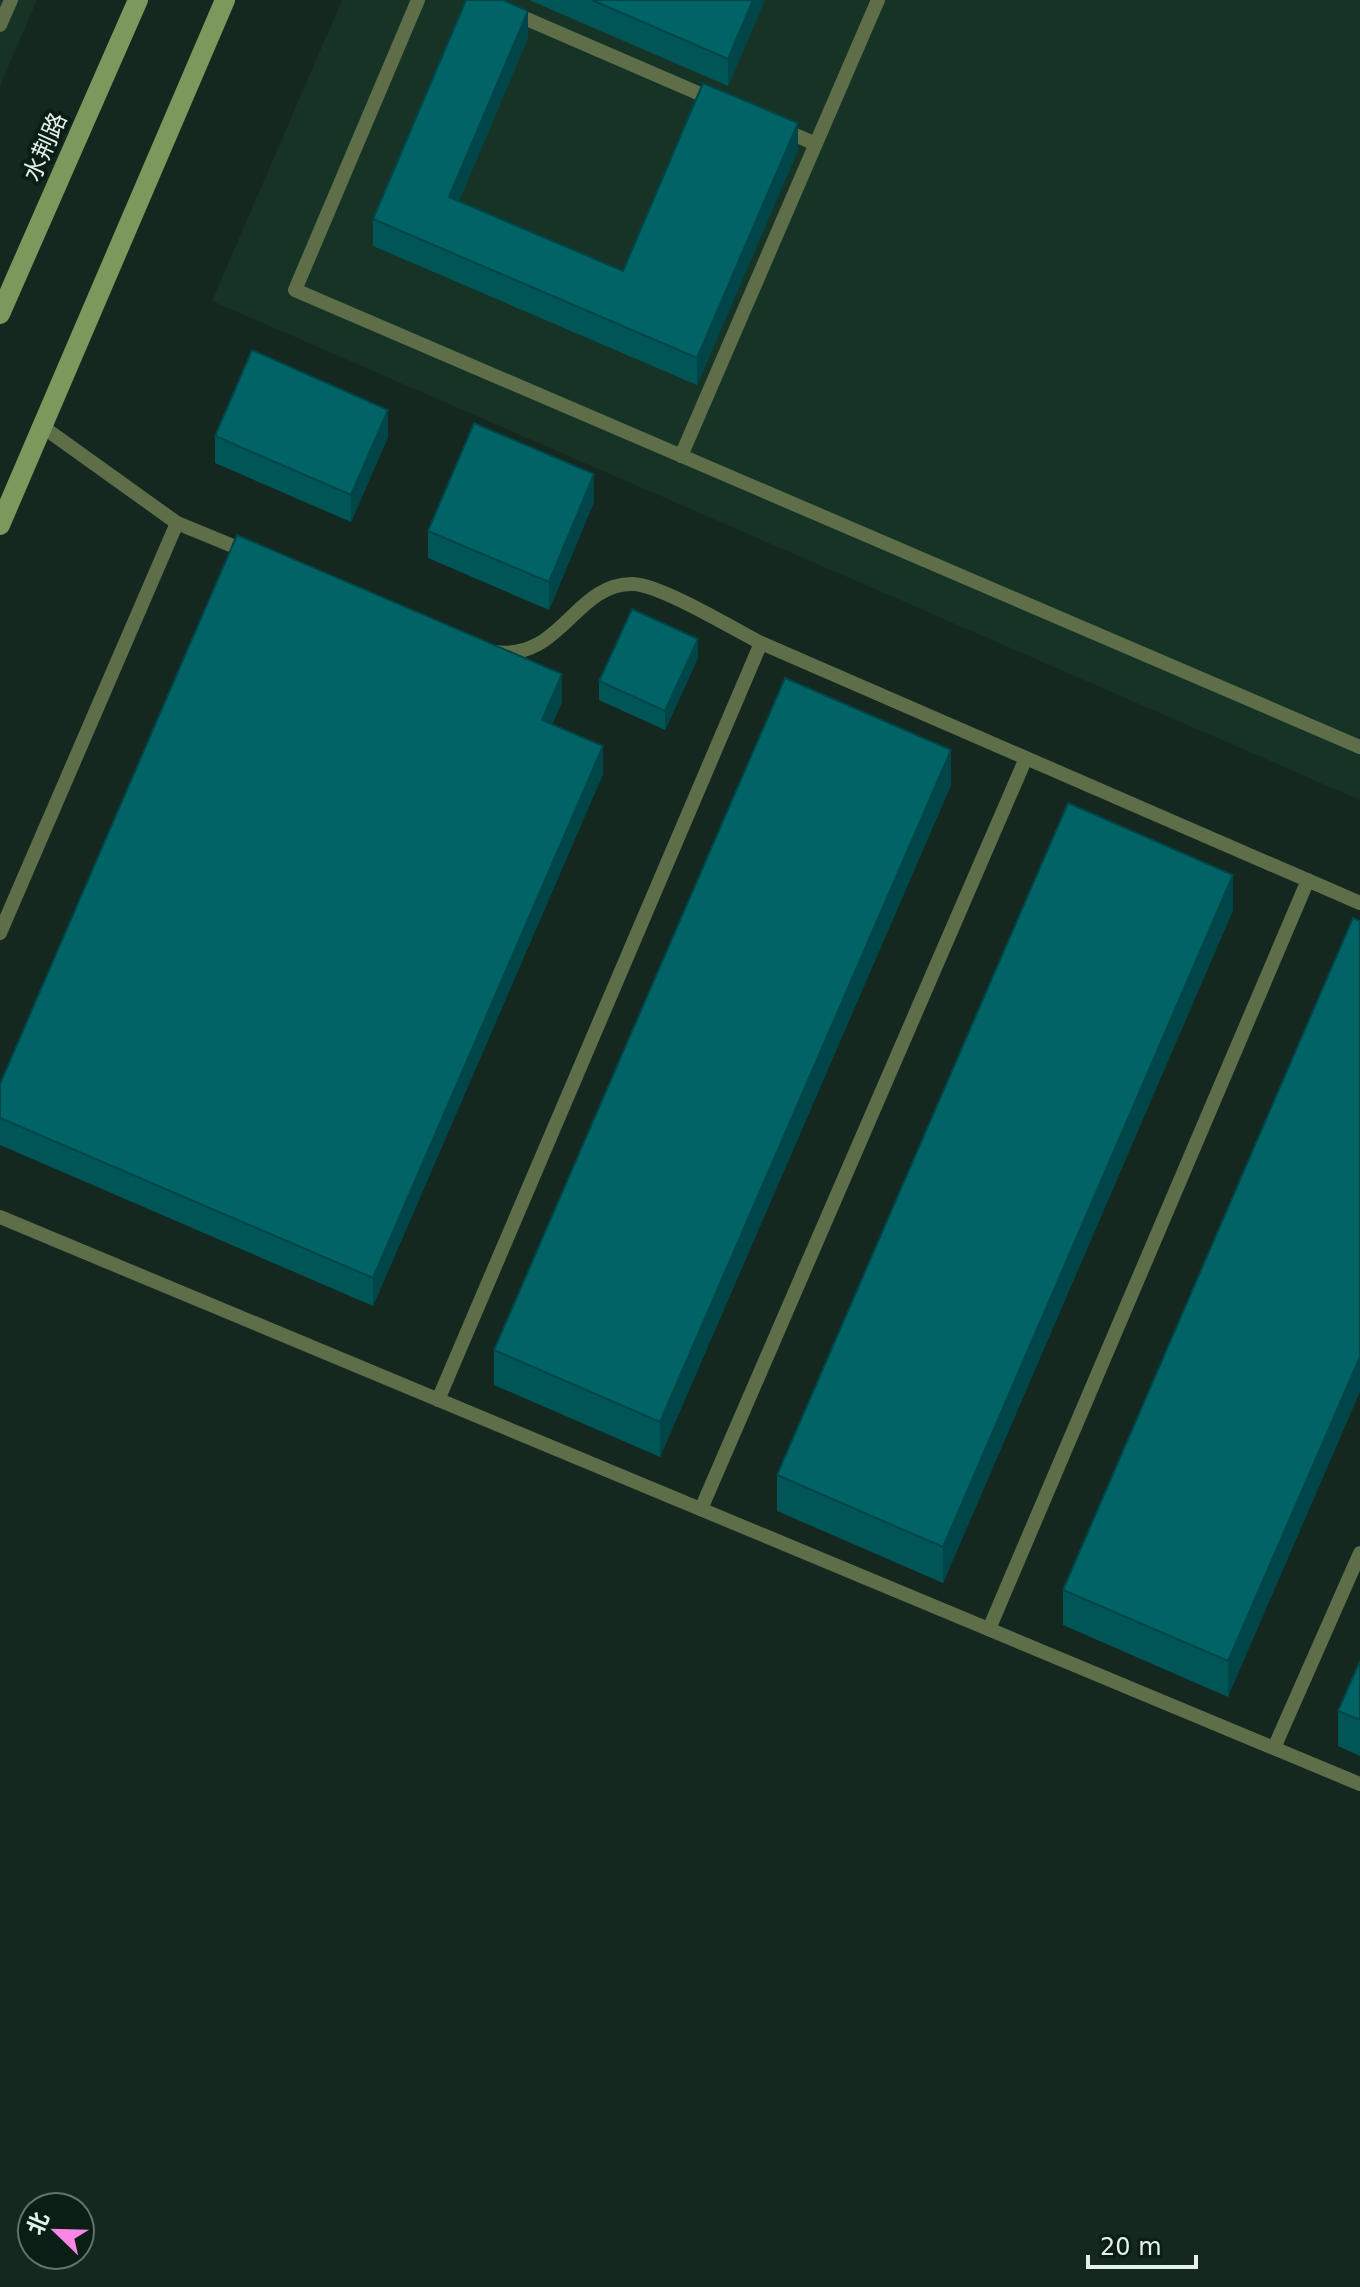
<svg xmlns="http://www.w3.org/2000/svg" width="1360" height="2287" viewBox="0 0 1360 2287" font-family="'DejaVu Sans','Noto Sans SC',sans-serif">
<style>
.built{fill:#173326}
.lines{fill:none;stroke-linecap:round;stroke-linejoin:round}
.service{stroke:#5d6e49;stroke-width:14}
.secondary{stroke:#7d985d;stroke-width:20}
.wall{fill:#005557}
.shaded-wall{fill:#004547}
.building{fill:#006365;stroke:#004547;stroke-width:2}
.labels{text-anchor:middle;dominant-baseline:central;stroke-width:8;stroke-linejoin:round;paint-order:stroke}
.street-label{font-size:24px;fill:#e5f2eb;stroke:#0b1e16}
</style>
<rect width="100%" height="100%" fill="#14281f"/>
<!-- built -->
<path class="built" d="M 0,0 L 37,0 L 0,86 Z
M 342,0 L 1360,0 L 1360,800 L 212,301 Z"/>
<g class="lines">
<!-- service -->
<path class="service" d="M 418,0 L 295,290 L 1360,747
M 483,0 L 714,100
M 0,25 L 11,0
M 781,129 L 816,144
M 43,427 L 177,523 L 250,553
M 681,456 L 878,0
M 495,652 C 561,661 575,583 633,584 C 661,585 732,628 761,643
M 0,933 L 177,523
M 0,1217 L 1360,1784
M 438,1400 L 761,643 L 1360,903
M 701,1509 L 1026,758
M 989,1629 L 1308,880
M 1274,1748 L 1360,1553"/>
<!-- secondary -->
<path class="secondary" d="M 0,314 L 138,0
M 0,525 L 225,0"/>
</g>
<!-- wall -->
<path class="wall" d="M 529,0 L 765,0 L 728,86 Z
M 528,38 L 459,201 L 623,271 L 798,150 L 697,385 L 373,246 L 373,219 Z
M 215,436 L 388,437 L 351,522 L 215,463 Z
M 594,502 L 549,610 L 428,558 L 428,531 Z
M 698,658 L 665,730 L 599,700 L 599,681 Z
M 562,702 L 552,724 L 603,774 L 373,1306 L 0,1145 L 0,1084 Z
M 951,785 L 660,1457 L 494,1385 L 494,1350 Z
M 1233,910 L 943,1583 L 777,1511 L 777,1475 Z
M 1360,921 L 1228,1697 L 1063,1625 L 1063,1590 Z
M 1360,1661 L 1360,1756 L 1338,1746 L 1338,1711 Z"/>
<!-- shaded-wall -->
<path class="shaded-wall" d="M 753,0 L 765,0 L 728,86 L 728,59 Z
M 528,11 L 528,38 L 449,224 L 449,197 Z
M 798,123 L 798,150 L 697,385 L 697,358 Z
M 388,410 L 388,437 L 351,522 L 351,495 Z
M 594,474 L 594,502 L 549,610 L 549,582 Z
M 698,639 L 698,658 L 665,730 L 665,711 Z
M 562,674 L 562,702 L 542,747 L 542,720 Z
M 603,746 L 603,774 L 373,1306 L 373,1278 Z
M 951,750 L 951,785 L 660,1457 L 660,1422 Z
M 1233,875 L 1233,910 L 943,1583 L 943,1547 Z
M 1360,1357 L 1360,1392 L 1228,1697 L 1228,1661 Z"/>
<!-- building -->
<path class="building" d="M 466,0 L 503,0 L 528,11 L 449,197 L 623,271 L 703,83 L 798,123 L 697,358 L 373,219 Z
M 592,0 L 753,0 L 728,59 Z
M 252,350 L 388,410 L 351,495 L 215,436 Z
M 474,423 L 594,474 L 549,582 L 428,531 Z
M 237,535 L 562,674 L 542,720 L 603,746 L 373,1278 L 0,1118 L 0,1084 Z
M 632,609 L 698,639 L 665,711 L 599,681 Z
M 785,678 L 951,750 L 660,1422 L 494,1350 Z
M 1068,803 L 1233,875 L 943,1547 L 777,1475 Z
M 1353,918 L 1360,921 L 1360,1357 L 1228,1661 L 1063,1590 Z
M 1360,1661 L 1360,1720 L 1338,1711 Z"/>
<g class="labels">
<!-- street labels -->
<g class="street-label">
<text transform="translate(45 147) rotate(-66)">水荆路</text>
</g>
</g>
<!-- north arrow -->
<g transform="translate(56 2231) rotate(293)"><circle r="38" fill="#0b1e16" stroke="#62736b" stroke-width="2"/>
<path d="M0-6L14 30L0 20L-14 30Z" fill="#fc86e4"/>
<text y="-12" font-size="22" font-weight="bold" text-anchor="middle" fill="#e5f2eb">北</text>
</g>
<!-- scale -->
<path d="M1088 2255v12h108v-12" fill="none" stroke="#e5f2eb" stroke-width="4"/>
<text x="1100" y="2255" font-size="24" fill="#e5f2eb" stroke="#0b1e16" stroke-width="6" paint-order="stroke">20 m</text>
</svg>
